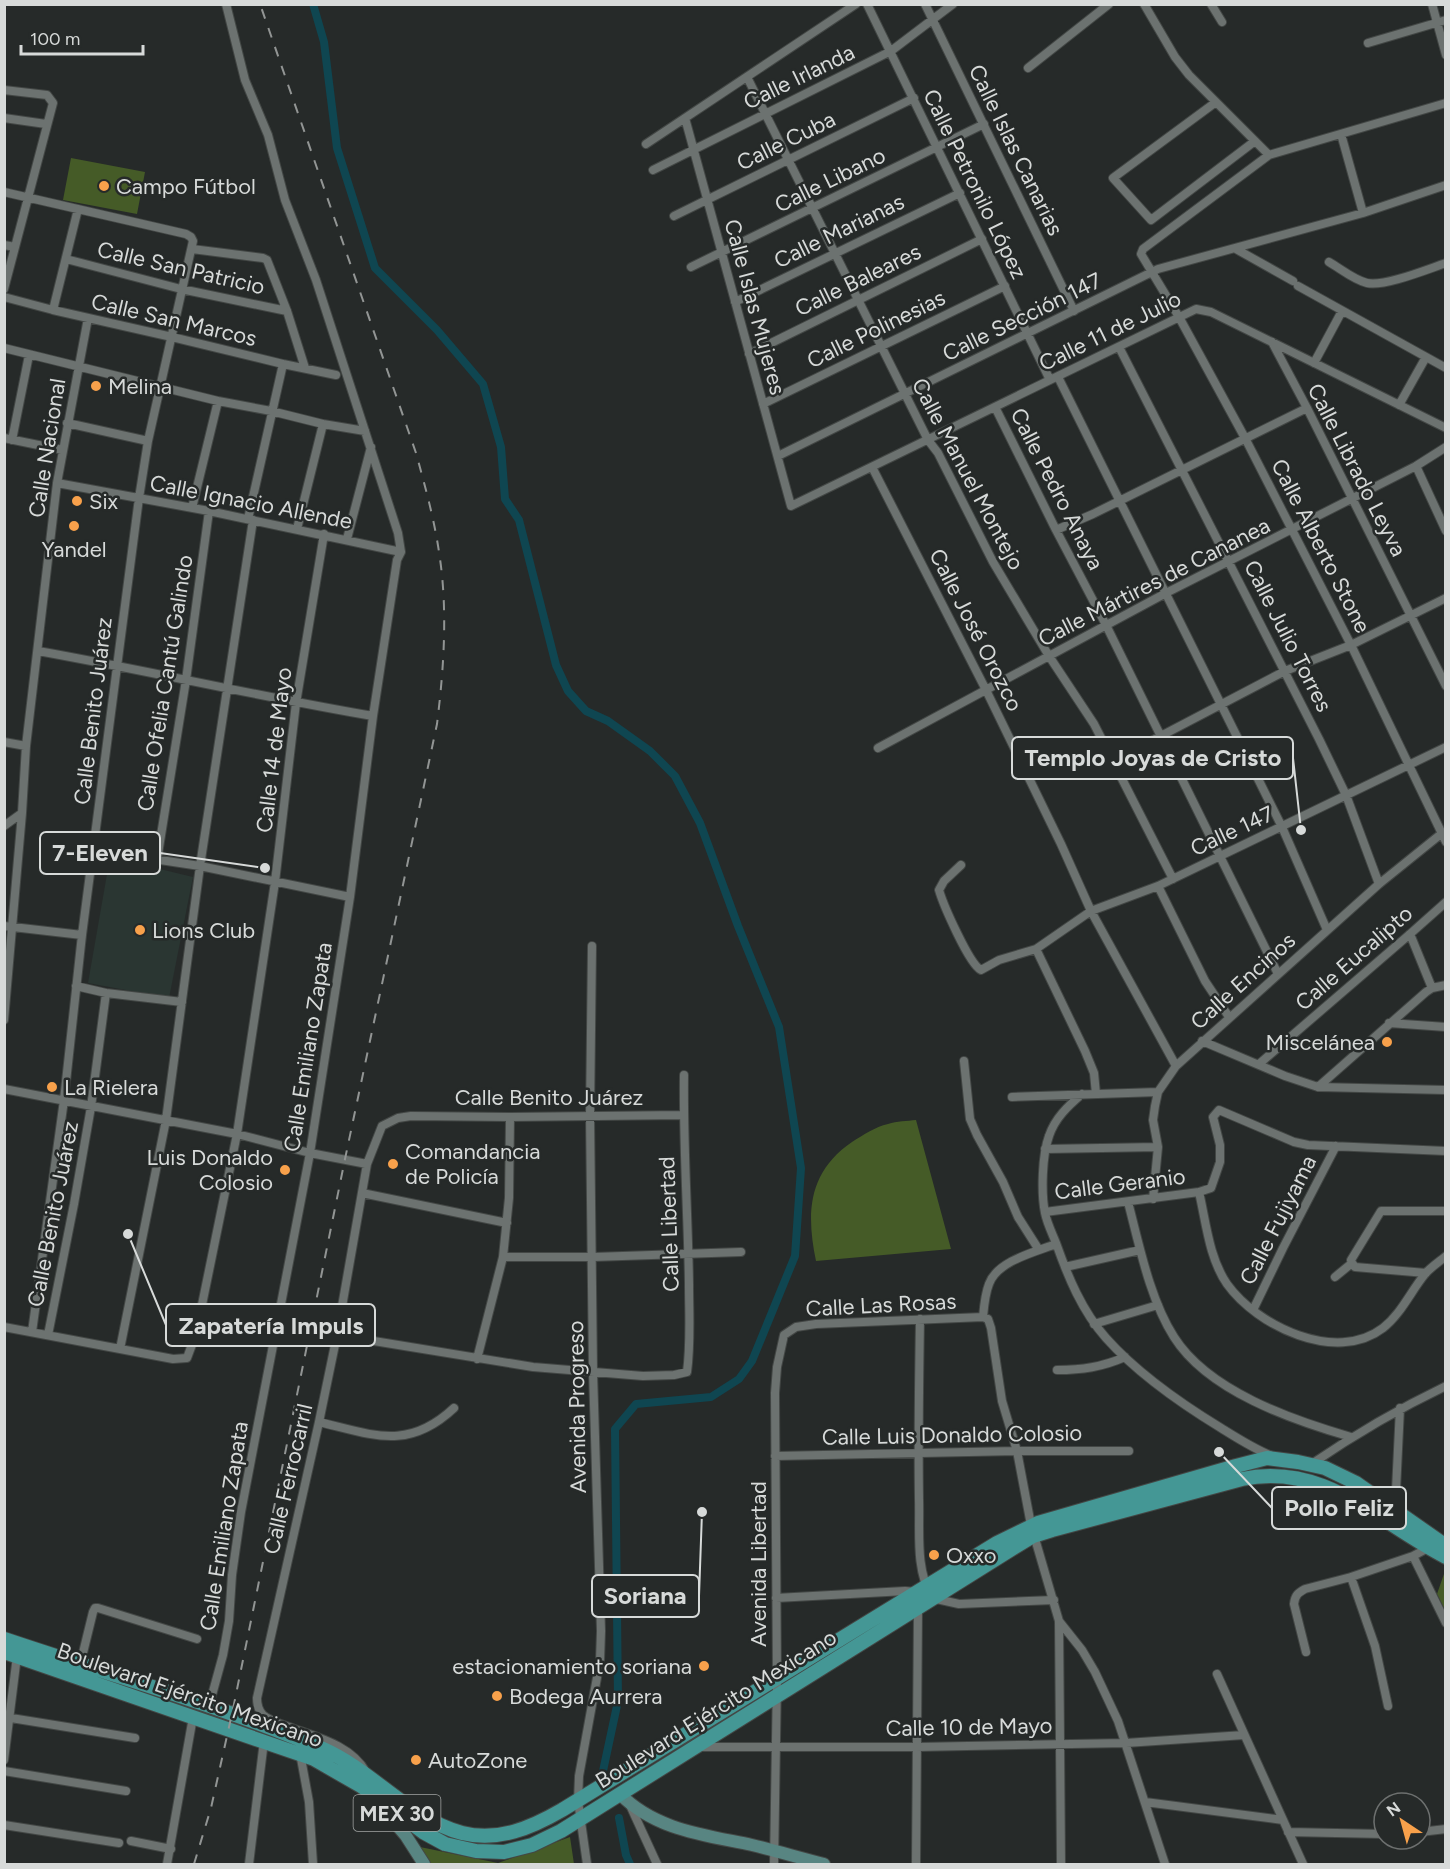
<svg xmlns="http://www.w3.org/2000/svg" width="1450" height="1869" viewBox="0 0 1450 1869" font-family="Figtree,sans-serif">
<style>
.built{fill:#2a3632}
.green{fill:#455b27}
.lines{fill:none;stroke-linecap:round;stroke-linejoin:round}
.canal{stroke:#0f4651;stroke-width:8}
.street-casing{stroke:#434745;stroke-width:10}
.secondary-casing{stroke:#434745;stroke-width:14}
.primary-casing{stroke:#434745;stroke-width:16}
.street{stroke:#6c7270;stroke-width:8}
.secondary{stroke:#588582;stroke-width:12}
.primary{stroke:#449795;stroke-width:14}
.rail{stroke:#929594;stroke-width:2;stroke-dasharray:10 10;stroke-linecap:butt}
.poi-dot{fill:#f8a14b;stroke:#262a29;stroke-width:2}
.labels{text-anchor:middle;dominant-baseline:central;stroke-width:5;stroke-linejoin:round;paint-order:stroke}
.shield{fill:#262a29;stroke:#a2a5a4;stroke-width:1.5}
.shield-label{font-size:21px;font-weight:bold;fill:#d7dad9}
.street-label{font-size:22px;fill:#d7dad9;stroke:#262a29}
.poi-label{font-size:22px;fill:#d7dad9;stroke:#262a29;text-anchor:start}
.leader{fill:none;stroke:#d7dad9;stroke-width:2}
.callout-dot{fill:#d7dad9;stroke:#262a29;stroke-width:2}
.callout{fill:#262a29;stroke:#d7dad9;stroke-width:2}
.callout-label{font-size:24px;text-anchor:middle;font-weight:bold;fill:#d7dad9}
</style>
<rect width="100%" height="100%" fill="#262a29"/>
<!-- built -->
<path class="built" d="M 110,857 L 193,877 L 169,998 L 88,983 Z"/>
<!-- green -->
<path class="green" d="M 71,158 L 145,172 L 137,214 L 63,200 Z
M 916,1120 L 951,1249 L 816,1261 C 806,1213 808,1172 852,1142 C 863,1135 875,1127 888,1124 C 897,1121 907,1121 916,1120 Z
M 1445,1571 L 1446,1571 L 1445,1610 L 1437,1594 Z
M 570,1837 L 574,1864 L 427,1864 L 420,1847 L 498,1863 Z"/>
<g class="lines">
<!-- canal -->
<path class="canal" d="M 313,4 L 324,42 L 337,148 L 375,268 L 437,330 L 483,384 L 501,447 L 505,499 L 519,520 L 556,665 L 568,691 L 586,711 L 608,721 L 650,751 L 675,776 L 700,823 L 738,926 L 779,1027 L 801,1168 L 795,1256 L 752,1361 L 739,1379 L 711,1397 L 636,1404 L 615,1429 L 618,1701 L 603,1771
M 619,1818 L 626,1855 L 630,1864"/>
<!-- street casing -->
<g class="street-casing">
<path id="street" d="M 867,4 L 1050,380
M 925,4 L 1074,311
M 1144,4 L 1175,57 L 1189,75 L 1269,155
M 1211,4 L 1222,22
M 1432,4 L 1446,55
M 1368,43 L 1446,20
M 1028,68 L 1109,4
M 747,77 L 928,440 L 938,453 L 993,562 L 1049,656 L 1094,724 L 1173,879
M 4,90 L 47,95 L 53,103 L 4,289
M 1216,102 L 1113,178 L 1151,220 L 1255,141
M 1446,103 L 1269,155 L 1143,249 L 1141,254 L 1179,317 L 1245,438 L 1351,645 L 1446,842
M 4,118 L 46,124
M 685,118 L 791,506 L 1196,309 L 1211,312 L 1446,428
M 1341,134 L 1363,213
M 646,144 L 856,4
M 653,170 L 891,51 L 953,4
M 4,192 L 186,234 L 191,237 L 193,241 L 148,441 L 139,498 L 82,935 L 64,1100 L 32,1332
M 674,216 L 914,98
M 4,245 L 15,247
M 192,249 L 263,258 L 267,260 L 287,311 L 305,368
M 1236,249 L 1293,281
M 66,259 L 181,289 L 287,311
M 1329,262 C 1341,269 1354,280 1367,283 C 1384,287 1428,269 1446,263
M 691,267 L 984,124
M 1298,286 L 1446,368
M 4,297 L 53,310 L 172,337 L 283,364 L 336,375
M 735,302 L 960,193
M 53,310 L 78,209
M 1272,342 L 1307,408 L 1446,686
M 1119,347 L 1319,739 L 1346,795 L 1379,884
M 4,348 L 218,401 L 271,411 L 323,424 L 365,431
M 749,354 L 982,239
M 1314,363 L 1342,311
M 1058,377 L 1282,827 L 1327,930
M 763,404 L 1005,286
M 1399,405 L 1426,357
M 995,407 L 1056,530 L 1106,625 L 1278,974
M 67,423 L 148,441
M 4,438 L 63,450
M 12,440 L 29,355
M 778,456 L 1158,269 L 1363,213 L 1446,185
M 1416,466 L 1446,531
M 872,467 L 986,690 L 1061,844 L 1091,911 L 1176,1066
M 57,483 L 209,511 L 401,552
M 192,508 L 218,401
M 248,519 L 283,364
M 297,529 L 323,424
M 1056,530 L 1093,514 L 1307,408
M 347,539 L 371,447
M 38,651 C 150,671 261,697 373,716
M 4,742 L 26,746
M 878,748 L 1166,593 L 1416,466 L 1446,447
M 1113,761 L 1285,671 L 1351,645 L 1446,598
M 4,826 L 22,813 L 26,746 L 57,483 L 88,318
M 94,850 L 200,866 L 350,897
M 157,860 L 186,680 L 209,511
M 961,865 L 944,881 L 939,890 C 943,904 969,964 981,970 L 999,960 L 1036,949 L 1091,911 L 1158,886 L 1446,747
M 1158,886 L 1205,981 L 1229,1017
M 4,926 L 82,935
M 1410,934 L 1432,988
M 1036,949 L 1085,1051 L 1094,1073 L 1096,1094
M 76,986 L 106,993 L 182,1002
M 4,1020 L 22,813
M 1389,1023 L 1446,1027
M 1202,1041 L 1285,1076 L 1318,1087 L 1446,1090
M 964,1061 L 970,1119 L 977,1135 L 1003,1182 L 1018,1217 L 1039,1250
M 1259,1064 L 1410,934 L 1446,902
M 1318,1087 L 1426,992 L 1432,988 L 1446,985
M 4,1089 L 237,1134 L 310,1153 L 367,1164
M 1082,1094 C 1068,1106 1055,1118 1049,1136 C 1042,1155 1041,1193 1045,1213 C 1047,1223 1052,1233 1056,1243 C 1068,1277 1082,1311 1106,1338 C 1138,1374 1180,1403 1221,1428 C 1237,1438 1254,1449 1272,1456
M 1012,1097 L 1158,1092
M 1045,1149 L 1158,1147
M 1446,1151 L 1308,1145 L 1294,1142 L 1219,1110 L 1213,1117 L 1220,1145 L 1220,1162 L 1211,1188 L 1199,1192 C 1206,1222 1209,1258 1227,1284 C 1257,1326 1336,1364 1383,1328 C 1401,1314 1411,1291 1425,1274 C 1431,1267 1439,1262 1446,1256
M 362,1193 L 507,1223
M 1153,1199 L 1158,1147 L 1153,1120 L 1155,1106 L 1158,1092 L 1176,1066 L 1379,884 L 1441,834
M 1128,1202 C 1139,1244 1150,1300 1174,1337 C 1208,1391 1292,1420 1351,1437
M 1045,1212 L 1199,1192
M 503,1257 L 593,1257 L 741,1252
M 1352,1263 L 1351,1260 L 1381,1211 L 1446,1211
M 1352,1263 L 1355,1267 L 1426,1273
M 1065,1267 L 1140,1250
M 1335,1277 L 1352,1263
M 1253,1310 L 1283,1248 L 1336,1146
M 983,1317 L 988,1319 L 991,1328 L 1002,1401 L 1017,1451 L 1031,1525 L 1059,1621 L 1061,1864
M 983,1317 C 984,1306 985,1294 989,1284 C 997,1261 1035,1252 1056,1244
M 920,1319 C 919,1379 918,1439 919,1499 C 920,1532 915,1569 932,1598 L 959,1604 L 1054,1600
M 1094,1324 L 1158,1305
M 4,1327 L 173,1359 L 187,1358 L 196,1334 L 237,1134 L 275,882 L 296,703 L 324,534
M 48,1335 L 74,1204 L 91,1107 L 106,993
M 337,1335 L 533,1367 L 643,1376 L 674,1375 L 687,1372 C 691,1343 689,1313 689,1284 C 688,1214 683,1145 684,1075
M 120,1349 L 166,1120 L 200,866 L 253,520
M 477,1359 L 503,1257 L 509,1198 L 510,1117
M 1057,1370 C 1082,1370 1102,1367 1125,1357
M 319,1422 C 374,1435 408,1451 454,1408
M 775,1456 L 1017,1451 L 1129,1451
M 1310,1465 C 1354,1435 1398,1409 1446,1386
M 1395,1511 L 1400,1408
M 1428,1548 L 1413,1556 L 1446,1623
M 1351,1577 L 1375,1646 L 1388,1706
M 776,1598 L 905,1591 L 916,1592
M 1059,1621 L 1082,1650 L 1095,1672 L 1118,1721 L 1165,1864
M 1306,1652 L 1294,1604 C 1295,1595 1298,1593 1305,1589 L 1351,1577 L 1413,1556
M 80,1665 L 93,1612 L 95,1608 L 98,1608 L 197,1639
M 1217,1674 L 1303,1864
M 209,1706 L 223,1655 L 229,1621 L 232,1575 L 241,1512 L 310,1153 L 350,897 L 373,716 L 397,560 L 401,552 L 398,533 L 316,280 L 285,200 L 268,135 L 245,80 L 226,4
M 11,1718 L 135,1738
M 698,1747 L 917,1747 L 1126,1743 L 1244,1735
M 300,1753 L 309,1802 L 313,1864
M 4,1760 L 17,1656
M 4,1771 L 126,1791
M 366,1772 C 351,1745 316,1737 289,1727 C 281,1724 270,1721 263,1715 C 258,1710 257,1704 257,1698 L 319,1422 L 337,1335 L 367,1164 L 382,1126 L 398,1118 L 411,1116 L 510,1117 L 683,1115
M 1145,1802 L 1283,1820
M 629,1803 L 657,1864
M 4,1825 L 119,1843
M 1288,1832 L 1384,1834
M 1420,1832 L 1446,1829
M 131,1841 L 171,1849
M 167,1864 L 193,1717
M 249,1864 L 264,1741
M 587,1864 L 578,1801 L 579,1776 L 600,1661 L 601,1631 L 593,1372 L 590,1115 L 592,946
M 774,1864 L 777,1680 L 775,1393 L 777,1367 L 784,1335 L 796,1327 L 816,1324 L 983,1317
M 916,1864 L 918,1607"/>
</g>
<!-- secondary casing -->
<g class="secondary-casing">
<path id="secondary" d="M 620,1794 C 655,1830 705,1835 752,1845 C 777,1851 800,1858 824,1864
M 379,1804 L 406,1836 L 424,1864"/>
</g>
<!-- primary casing -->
<g class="primary-casing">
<path id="primary" d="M 4,1639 C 110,1675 220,1705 323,1749 C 373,1771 409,1819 462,1833 C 498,1842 531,1828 562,1810 L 997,1543 L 1038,1523 L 1236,1466 L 1267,1458 L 1298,1462 L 1325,1468 L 1356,1483 L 1446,1546
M 4,1652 L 314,1759 L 361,1786 L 423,1832 L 445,1844 L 476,1851 L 504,1852 L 532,1845 L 561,1831 L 1010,1550 L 1033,1536 L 1052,1530 L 1242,1479 C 1326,1462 1377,1522 1446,1557"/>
</g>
<!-- street -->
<use href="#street" class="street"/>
<!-- secondary -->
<use href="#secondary" class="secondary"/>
<!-- primary -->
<use href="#primary" class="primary"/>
<!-- rail -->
<path class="rail" d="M 194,1864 L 211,1808 L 233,1709 L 345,1159 L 437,724 C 444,667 448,609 439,552 C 434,518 425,486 416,453 L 260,4"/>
</g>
<!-- markers -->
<g class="poi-dot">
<circle cx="104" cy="186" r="6"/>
<circle cx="96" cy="386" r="6"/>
<circle cx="77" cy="501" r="6"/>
<circle cx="74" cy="526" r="6"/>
<circle cx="140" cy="930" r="6"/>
<circle cx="1387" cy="1042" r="6"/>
<circle cx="52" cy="1087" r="6"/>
<circle cx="393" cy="1164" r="6"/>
<circle cx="285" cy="1170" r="6"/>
<circle cx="934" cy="1555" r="6"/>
<circle cx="704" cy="1666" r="6"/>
<circle cx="497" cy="1696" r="6"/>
<circle cx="416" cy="1760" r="6"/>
</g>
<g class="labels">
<!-- shield labels -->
<rect class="shield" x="353.5" y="1795" width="87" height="36" rx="4.5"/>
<g class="shield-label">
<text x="397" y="1813">MEX 30</text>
</g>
<!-- street labels -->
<g class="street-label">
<text transform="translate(799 77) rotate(-26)">Calle Irlanda</text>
<text transform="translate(786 141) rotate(-26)">Calle Cuba</text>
<text transform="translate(1016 150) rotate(64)">Calle Islas Canarias</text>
<text transform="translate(830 180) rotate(-26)">Calle Libano</text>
<text transform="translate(975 184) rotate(64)">Calle Petronilo López</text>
<text transform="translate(839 231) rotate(-26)">Calle Marianas</text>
<text transform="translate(181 268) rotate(13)">Calle San Patricio</text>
<text transform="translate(858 280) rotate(-26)">Calle Baleares</text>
<text transform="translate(755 307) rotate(75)">Calle Islas Mujeres</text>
<text transform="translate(1022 317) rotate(-26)">Calle Sección 147</text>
<text transform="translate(174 320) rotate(13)">Calle San Marcos</text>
<text transform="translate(876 329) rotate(-26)">Calle Polinesias</text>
<text transform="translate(1110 331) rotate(-26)">Calle 11 de Julio</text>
<text transform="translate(47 448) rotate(-81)">Calle Nacional</text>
<text transform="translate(1357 470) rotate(63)">Calle Librado Leyva</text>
<text transform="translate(968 474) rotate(62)">Calle Manuel Montejo</text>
<text transform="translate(1057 489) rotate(63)">Calle Pedro Anaya</text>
<text transform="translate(251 502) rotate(11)">Calle Ignacio Allende</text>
<text transform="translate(1321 546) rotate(63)">Calle Alberto Stone</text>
<text transform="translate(1154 582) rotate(-27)">Calle Mártires de Cananea</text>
<text transform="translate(976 630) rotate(63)">Calle José Orozco</text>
<text transform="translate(1288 636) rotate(63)">Calle Julio Torres</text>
<text transform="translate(165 683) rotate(-81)">Calle Ofelia Cantú Galindo</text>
<text transform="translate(93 711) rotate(-83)">Calle Benito Juárez</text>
<text transform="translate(274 750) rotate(-83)">Calle 14 de Mayo</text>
<text transform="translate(1232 831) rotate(-25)">Calle 147</text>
<text transform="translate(1354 958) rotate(-41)">Calle Eucalipto</text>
<text transform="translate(1243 981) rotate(-42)">Calle Encinos</text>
<text transform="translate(308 1047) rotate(-81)">Calle Emiliano Zapata</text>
<text x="549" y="1097">Calle Benito Juárez</text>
<text transform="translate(1120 1184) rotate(-7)">Calle Geranio</text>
<text transform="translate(53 1214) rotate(-79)">Calle Benito Juárez</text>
<text transform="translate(1278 1220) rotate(-63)">Calle Fujiyama</text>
<text transform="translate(669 1224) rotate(-92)">Calle Libertad</text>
<text transform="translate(881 1305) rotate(-3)">Calle Las Rosas</text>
<text transform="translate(577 1407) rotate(-91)">Avenida Progreso</text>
<text transform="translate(952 1435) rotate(-1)">Calle Luis Donaldo Colosio</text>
<text transform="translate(288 1479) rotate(-77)">Calle Ferrocarril</text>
<text transform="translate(224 1526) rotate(-81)">Calle Emiliano Zapata</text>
<text transform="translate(758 1564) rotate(-90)">Avenida Libertad</text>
<text transform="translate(190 1695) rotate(19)">Boulevard Ejército Mexicano</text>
<text transform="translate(716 1709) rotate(-32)">Boulevard Ejército Mexicano</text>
<text transform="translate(969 1727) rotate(-1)">Calle 10 de Mayo</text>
</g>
<!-- poi labels -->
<g class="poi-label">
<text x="116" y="186">Campo Fútbol</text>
<text x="108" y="386">Melina</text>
<text x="89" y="501">Six</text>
<text x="74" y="549" text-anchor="middle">Yandel</text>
<text x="152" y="930">Lions Club</text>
<text x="1375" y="1042" text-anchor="end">Miscelánea</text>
<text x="64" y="1087">La Rielera</text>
<text x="405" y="1151">Comandancia<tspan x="405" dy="25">de Policía</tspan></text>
<text x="273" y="1157" text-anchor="end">Luis Donaldo<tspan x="273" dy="25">Colosio</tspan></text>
<text x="946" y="1555">Oxxo</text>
<text x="692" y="1666" text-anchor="end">estacionamiento soriana</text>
<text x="509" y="1696">Bodega Aurrera</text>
<text x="428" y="1760">AutoZone</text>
</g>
</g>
<!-- callouts -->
<path class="leader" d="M1301 830L1293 758M265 868L160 853M128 1234L166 1325M1219 1452L1272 1508M702 1512L699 1596"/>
<g class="callout-dot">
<circle cx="1301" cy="830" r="6"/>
<circle cx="265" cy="868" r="6"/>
<circle cx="128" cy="1234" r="6"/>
<circle cx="1219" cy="1452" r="6"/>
<circle cx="702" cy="1512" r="6"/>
</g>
<g class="callout">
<rect x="1012" y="737" width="281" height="42" rx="6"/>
<rect x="40" y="832" width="120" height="42" rx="6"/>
<rect x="166" y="1304" width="209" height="42" rx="6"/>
<rect x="1272" y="1487" width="134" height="42" rx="6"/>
<rect x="592" y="1575" width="107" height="42" rx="6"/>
</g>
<g class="callout-label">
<text x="1153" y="766">Templo Joyas de Cristo</text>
<text x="100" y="861">7-Eleven</text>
<text x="271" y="1334">Zapatería Impuls</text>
<text x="1339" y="1516">Pollo Feliz</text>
<text x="645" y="1604">Soriana</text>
</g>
<!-- border -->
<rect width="1450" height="1869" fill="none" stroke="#d7dad9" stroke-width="12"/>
<!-- north arrow -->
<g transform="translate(1402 1821) rotate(324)"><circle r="28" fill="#262a29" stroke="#6d706f" stroke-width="1.5"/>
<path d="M0-4.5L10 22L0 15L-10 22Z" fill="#f8a14b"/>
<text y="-9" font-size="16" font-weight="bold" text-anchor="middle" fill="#d7dad9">N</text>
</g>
<!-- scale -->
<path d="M21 45v9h122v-9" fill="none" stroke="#d7dad9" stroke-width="3"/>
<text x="30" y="45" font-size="18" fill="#d7dad9" stroke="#262a29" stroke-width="4.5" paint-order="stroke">100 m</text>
</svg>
